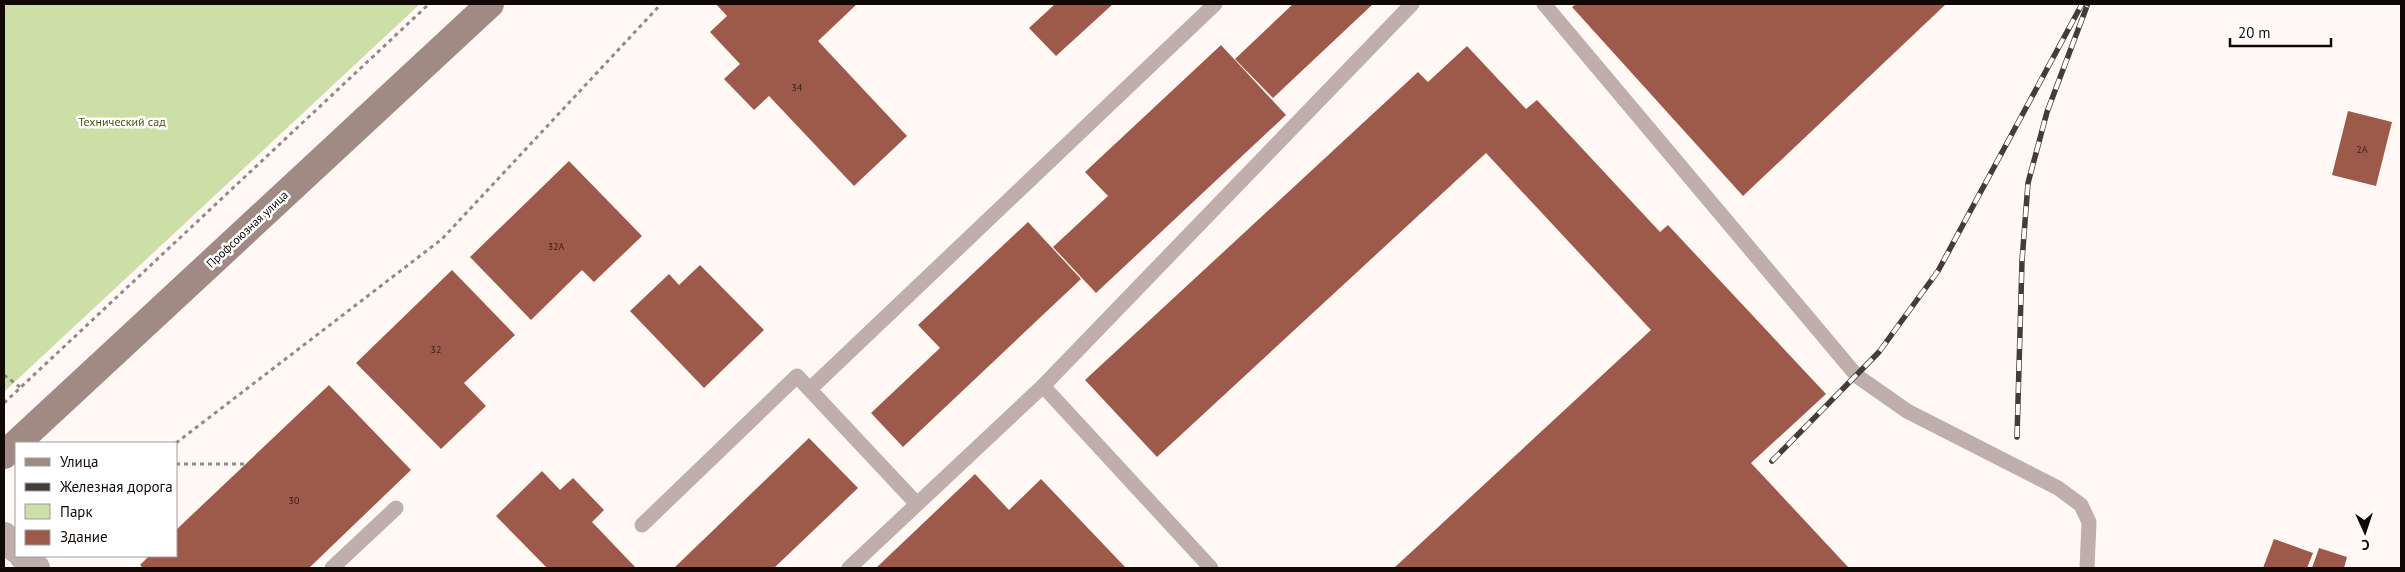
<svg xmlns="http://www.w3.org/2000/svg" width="2405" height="572" viewBox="0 0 2405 572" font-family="'PT Sans',sans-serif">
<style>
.green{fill:#cbdfa7}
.building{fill:#9d5a4b}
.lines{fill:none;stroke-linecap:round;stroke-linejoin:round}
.path{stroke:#928a85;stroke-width:3;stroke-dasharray:4 4;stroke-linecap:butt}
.lane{stroke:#bfaeaa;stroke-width:15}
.street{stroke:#bfaeaa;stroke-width:28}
.secondary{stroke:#a28a84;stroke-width:28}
.rail-casing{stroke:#453b37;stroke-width:5.5}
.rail{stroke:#fff;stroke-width:4;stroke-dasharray:11;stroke-linecap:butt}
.labels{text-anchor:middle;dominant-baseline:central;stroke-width:5;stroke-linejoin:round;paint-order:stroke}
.number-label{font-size:10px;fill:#361d16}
.park-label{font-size:12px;fill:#43560b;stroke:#fff}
.street-label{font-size:12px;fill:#130904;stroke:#fff}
</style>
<rect width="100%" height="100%" fill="#fff8f4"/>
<!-- green -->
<path class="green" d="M 4,4 L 420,4 L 4,392 Z"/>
<!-- building -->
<path class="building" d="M 716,4 L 857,4 L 818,41 L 907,136 L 854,186 L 769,96 L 754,110 L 724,79 L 740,64 L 710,32 L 727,16 Z
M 1055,4 L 1113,4 L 1056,56 L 1029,28 Z
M 1293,4 L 1373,4 L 1273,98 L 1235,59 Z
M 1576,4 L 1946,4 L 1743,196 L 1572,7 Z
M 1221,45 L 1286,115 L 1096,293 L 1053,247 L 1108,196 L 1085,172 Z
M 1467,46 L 1526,109 L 1537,100 L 1660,232 L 1668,225 L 1826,394 L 1751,463 L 1849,568 L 1394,568 L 1651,330 L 1486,153 L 1157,457 L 1085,380 L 1418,72 L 1428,82 Z
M 2348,111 L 2392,122 L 2376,186 L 2332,175 Z
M 569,161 L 642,236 L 594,282 L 582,270 L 531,320 L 470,257 Z
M 1028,222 L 1081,279 L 903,447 L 871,413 L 940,348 L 918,325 Z
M 700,265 L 764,330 L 704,388 L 630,311 L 669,274 L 679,285 Z
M 452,270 L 515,335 L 464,383 L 486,406 L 441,449 L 356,363 Z
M 329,385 L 411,470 L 309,568 L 143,568 L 140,565 L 149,556 L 176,556 L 176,530 Z
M 809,438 L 858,488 L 774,568 L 674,568 Z
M 542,471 L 560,490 L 573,478 L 604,510 L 592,522 L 636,568 L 547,568 L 496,516 Z
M 975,474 L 1009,510 L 1041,479 L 1126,568 L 876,568 Z
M 2274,539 L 2313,553 L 2307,568 L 2263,568 Z
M 2319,548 L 2347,557 L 2344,568 L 2312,568 Z"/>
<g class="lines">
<!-- path -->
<path class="path" d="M 4,375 L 20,387
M 4,403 L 429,4
M 176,443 L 442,239 L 661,4
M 176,464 L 245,464"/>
<!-- lane -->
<path class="lane" d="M 1544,4 L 1857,376 L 1907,411 L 2058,488 L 2081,505 L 2089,522 L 2087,568
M 1043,386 L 1211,568
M 810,389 L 1215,4
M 642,525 L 797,376 L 917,504
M 332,568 L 396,508
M 849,568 L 1043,386 L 1412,4"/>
<!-- street -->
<path class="street" d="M 4,536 L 16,549
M 23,556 L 36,568"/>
<!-- secondary -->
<path class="secondary" d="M 4,455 L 490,4"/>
<!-- rail casing -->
<g class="rail-casing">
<path id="rail" d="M 2017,437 L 2022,261 L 2028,183 L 2047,112 L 2087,6
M 1772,461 L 1879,352 L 1938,271 L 2082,4"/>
</g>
<!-- rail -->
<use href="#rail" class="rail"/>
</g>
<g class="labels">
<!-- number labels -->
<g class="number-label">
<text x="797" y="87">34</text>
<text x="2362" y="149">2А</text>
<text x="556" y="246">32А</text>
<text x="436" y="349">32</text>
<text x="294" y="500">30</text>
</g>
<!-- park labels -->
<g class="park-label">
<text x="122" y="121">Технический сад</text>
</g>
<!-- street labels -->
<g class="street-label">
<text transform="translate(247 229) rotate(-43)">Профсоюзная улица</text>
</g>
</g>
<!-- border -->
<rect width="2405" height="572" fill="none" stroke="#130904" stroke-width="10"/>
<!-- legend -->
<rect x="15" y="442" width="162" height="115" fill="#ffffff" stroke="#a19d9b"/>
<rect x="25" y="458" width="25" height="8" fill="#a28a84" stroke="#a19d9b"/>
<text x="60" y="467" font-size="15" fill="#130904">Улица</text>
<rect x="25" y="483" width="25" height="8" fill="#453b37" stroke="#a19d9b"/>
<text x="60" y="492" font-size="15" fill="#130904">Железная дорога</text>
<rect x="25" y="504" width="25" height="15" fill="#cbdfa7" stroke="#a19d9b"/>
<text x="60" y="517" font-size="15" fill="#130904">Парк</text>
<rect x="25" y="530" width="25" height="15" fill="#9d5a4b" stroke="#a19d9b"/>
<text x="60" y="542" font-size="15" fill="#130904">Здание</text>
<!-- north arrow -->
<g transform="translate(2365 532) rotate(177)" stroke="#ffffff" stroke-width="4" paint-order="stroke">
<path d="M0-4L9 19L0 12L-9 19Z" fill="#130904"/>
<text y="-8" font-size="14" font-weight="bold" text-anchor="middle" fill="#130904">С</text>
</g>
<!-- scale -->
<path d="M2230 38v8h101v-8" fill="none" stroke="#130904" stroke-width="2.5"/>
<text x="2238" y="38" font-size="15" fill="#130904" stroke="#ffffff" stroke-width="4" paint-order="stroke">20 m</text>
</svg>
